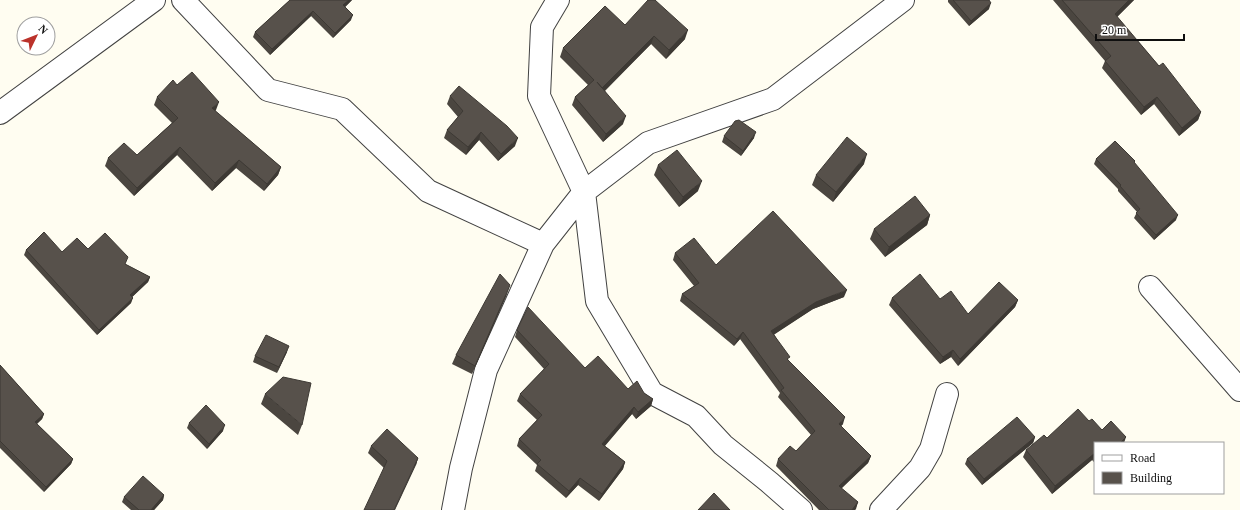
<svg xmlns="http://www.w3.org/2000/svg" width="1240" height="510" viewBox="0 0 1240 510" font-family="'Times New Roman',serif">
<style>
.lines{fill:none;stroke-linecap:round;stroke-linejoin:round}
.minor-casing{stroke:#424242;stroke-width:24}
.minor{stroke:#fff;stroke-width:22}
.wall{fill:#4b4640}
.shaded-wall{fill:#3d3934}
.building{fill:#57514b;stroke:#3d3934}
</style>
<rect width="100%" height="100%" fill="#fffdf1"/>
<g class="lines">
<!-- minor casing -->
<g class="minor-casing">
<path id="minor" d="M 183,0 L 268,90 L 342,109 L 428,191 L 543,244
M 558,0 L 542,27 L 539,96 L 584,192 L 597,301 L 652,393 L 696,416 L 723,445 L 769,482 L 801,510
M 0,113 L 154,0
M 1150,287 L 1240,390
M 453,510 L 461,468 L 486,370 L 543,244 L 584,192 L 648,143 L 773,99 L 903,0
M 881,510 L 920,468 L 931,449 L 947,394"/>
</g>
<!-- minor -->
<use href="#minor" class="minor"/>
</g>
<!-- wall -->
<path class="wall" d="M 290,0 L 352,0 L 345,7 L 351,20 L 333,38 L 311,16 L 270,55 L 253,37 L 255,32 Z
M 948,0 L 989,0 L 989,9 L 969,26 L 948,2 Z
M 1053,0 L 1134,0 L 1117,17 L 1159,66 L 1201,112 L 1198,120 L 1179,136 L 1154,104 L 1141,115 L 1102,68 L 1105,61 Z
M 625,25 L 685,39 L 666,59 L 651,44 L 605,91 L 623,124 L 603,142 L 572,105 L 575,97 L 588,85 L 560,57 L 563,48 Z
M 177,85 L 216,110 L 215,111 L 281,167 L 278,175 L 264,191 L 236,168 L 212,191 L 177,155 L 134,196 L 105,166 L 108,158 L 137,155 L 172,123 L 154,105 L 157,97 Z
M 450,96 L 515,146 L 498,161 L 479,140 L 466,155 L 444,138 L 447,130 L 458,117 L 447,104 Z
M 724,136 L 754,138 L 741,156 L 722,142 Z
M 1096,159 L 1135,161 L 1134,163 L 1176,220 L 1154,240 L 1134,218 L 1137,212 L 1118,191 L 1118,189 L 1094,164 Z
M 864,164 L 833,202 L 812,185 L 816,175 Z
M 658,165 L 698,191 L 679,207 L 654,175 Z
M 930,215 L 927,225 L 885,257 L 870,239 L 874,229 Z
M 26,250 L 62,252 L 125,264 L 150,277 L 148,282 L 132,297 L 131,303 L 97,335 L 24,255 Z
M 675,253 L 716,265 L 844,297 L 813,309 L 774,334 L 789,361 L 843,424 L 841,426 L 871,456 L 868,463 L 841,489 L 858,502 L 855,510 L 819,510 L 776,466 L 778,459 L 796,451 L 811,435 L 778,397 L 780,393 L 740,339 L 734,346 L 680,301 L 682,294 L 694,286 L 673,260 Z
M 507,294 L 472,374 L 452,364 L 456,355 Z
M 892,298 L 940,299 L 968,314 L 1018,300 L 1015,307 L 958,366 L 951,357 L 940,364 L 889,305 Z
M 517,330 L 585,368 L 628,389 L 644,393 L 653,399 L 651,406 L 636,419 L 632,414 L 605,446 L 625,462 L 623,469 L 599,501 L 578,485 L 566,498 L 535,471 L 537,465 L 517,446 L 519,439 L 537,420 L 517,401 L 520,394 L 544,369 L 515,337 Z
M 287,352 L 277,373 L 253,362 L 255,356 Z
M 0,365 L 44,414 L 42,419 L 37,424 L 73,459 L 71,464 L 44,492 L 0,448 Z
M 265,394 L 302,425 L 298,435 L 261,404 Z
M 189,423 L 223,431 L 207,449 L 187,428 Z
M 1035,437 L 1033,443 L 982,485 L 965,464 L 967,459 Z
M 1047,438 L 1095,443 L 1095,463 L 1092,460 L 1052,494 L 1023,457 L 1026,450 Z
M 371,446 L 418,458 L 416,465 L 384,468 L 368,453 Z
M 164,495 L 163,500 L 154,510 L 131,510 L 122,502 L 124,497 Z"/>
<!-- shaded-wall -->
<path class="shaded-wall" d="M 349,0 L 352,0 L 341,11 L 343,5 Z
M 1129,0 L 1134,0 L 1112,22 L 1115,14 Z
M 991,3 L 989,9 L 969,26 L 971,21 Z
M 313,11 L 311,16 L 270,55 L 272,49 Z
M 353,15 L 351,20 L 333,38 L 335,33 Z
M 688,30 L 685,39 L 666,59 L 669,50 Z
M 654,36 L 651,44 L 599,96 L 602,88 Z
M 1157,97 L 1154,104 L 1141,115 L 1144,107 Z
M 219,102 L 216,110 L 210,116 L 212,108 Z
M 1201,112 L 1198,120 L 1179,136 L 1182,128 Z
M 626,116 L 623,124 L 603,142 L 606,134 Z
M 481,132 L 479,140 L 466,155 L 468,147 Z
M 756,132 L 754,138 L 741,156 L 743,151 Z
M 518,138 L 515,146 L 498,161 L 501,154 Z
M 180,147 L 177,155 L 134,196 L 137,188 Z
M 867,154 L 864,164 L 833,202 L 836,192 Z
M 239,160 L 236,168 L 212,191 L 215,183 Z
M 281,167 L 278,175 L 264,191 L 267,184 Z
M 702,181 L 698,191 L 679,207 L 683,197 Z
M 930,215 L 927,225 L 885,257 L 889,247 Z
M 1178,215 L 1176,220 L 1154,240 L 1156,235 Z
M 150,277 L 148,282 L 128,301 L 130,295 Z
M 510,285 L 507,294 L 472,374 L 475,366 Z
M 847,290 L 844,297 L 813,309 L 769,338 L 771,331 L 816,302 Z
M 133,298 L 131,303 L 97,335 L 99,330 Z
M 1018,300 L 1015,307 L 958,366 L 960,359 Z
M 743,332 L 740,339 L 734,346 L 737,339 Z
M 289,346 L 287,352 L 277,373 L 279,367 Z
M 953,350 L 951,357 L 940,364 L 943,357 Z
M 653,399 L 651,406 L 636,419 L 638,412 Z
M 634,407 L 632,414 L 600,451 L 602,444 Z
M 44,414 L 42,419 L 33,427 L 35,422 Z
M 845,417 L 843,424 L 836,431 L 839,424 Z
M 225,425 L 223,431 L 207,449 L 209,444 Z
M 1035,437 L 1033,443 L 982,485 L 984,479 Z
M 1126,437 L 1124,443 L 1120,443 Z
M 1095,453 L 1092,460 L 1052,494 L 1055,486 Z
M 871,456 L 868,463 L 836,493 L 839,486 Z
M 418,458 L 416,465 L 395,510 L 394,510 Z
M 73,459 L 71,464 L 44,492 L 46,487 Z
M 625,462 L 623,469 L 599,501 L 602,494 Z
M 580,478 L 578,485 L 566,498 L 569,491 Z
M 164,495 L 163,500 L 154,510 L 151,510 Z
M 858,502 L 856,509 L 855,510 L 852,510 Z"/>
<!-- building -->
<path class="building" d="M 290,0 L 349,0 L 343,5 L 353,15 L 335,33 L 313,11 L 272,49 L 255,32 Z
M 648,0 L 655,0 L 688,30 L 669,50 L 654,36 L 602,88 L 597,82 L 626,116 L 606,134 L 575,97 L 594,80 L 563,48 L 605,6 L 625,25 Z
M 953,0 L 989,0 L 991,3 L 971,21 Z
M 1062,0 L 1129,0 L 1115,14 L 1159,66 L 1163,63 L 1201,112 L 1182,128 L 1157,97 L 1144,107 L 1105,61 L 1111,56 Z
M 192,72 L 219,102 L 212,108 L 281,167 L 267,184 L 239,160 L 215,183 L 180,147 L 137,188 L 108,158 L 124,143 L 137,155 L 178,118 L 157,97 L 173,80 L 177,85 Z
M 459,86 L 507,126 L 518,138 L 501,154 L 481,132 L 468,147 L 447,130 L 463,111 L 450,96 Z
M 739,120 L 756,132 L 743,151 L 724,136 L 735,121 Z
M 847,137 L 867,154 L 836,192 L 816,175 Z
M 1115,141 L 1135,161 L 1134,162 L 1178,215 L 1156,235 L 1136,213 L 1140,209 L 1120,186 L 1121,185 L 1096,159 Z
M 677,150 L 702,181 L 683,197 L 658,165 Z
M 915,196 L 930,215 L 889,247 L 874,229 Z
M 773,211 L 847,290 L 816,302 L 771,331 L 790,357 L 787,359 L 845,417 L 839,424 L 871,456 L 839,486 L 858,502 L 852,510 L 829,510 L 778,459 L 790,446 L 796,451 L 815,431 L 781,390 L 784,388 L 743,332 L 737,339 L 682,294 L 699,283 L 675,253 L 694,238 L 716,265 Z
M 44,232 L 62,252 L 77,238 L 88,249 L 105,233 L 128,257 L 125,264 L 150,277 L 130,295 L 133,298 L 99,330 L 26,250 Z
M 500,274 L 510,285 L 475,366 L 456,355 Z
M 920,274 L 940,299 L 951,291 L 968,314 L 999,282 L 1018,300 L 960,359 L 953,350 L 943,357 L 892,298 Z
M 528,307 L 585,368 L 598,356 L 628,389 L 637,381 L 644,393 L 653,399 L 638,412 L 634,407 L 602,444 L 625,462 L 602,494 L 580,478 L 569,491 L 537,464 L 541,460 L 519,439 L 542,415 L 520,394 L 549,364 L 517,330 Z
M 266,335 L 289,346 L 279,367 L 255,356 Z
M 0,365 L 44,414 L 35,422 L 73,459 L 46,487 L 0,441 Z
M 283,377 L 311,383 L 302,425 L 265,394 Z
M 206,405 L 225,425 L 209,444 L 189,423 Z
M 1078,409 L 1089,421 L 1092,419 L 1102,430 L 1111,421 L 1126,437 L 1120,443 L 1095,443 L 1095,453 L 1055,486 L 1026,450 L 1044,435 L 1047,438 Z
M 1017,417 L 1035,437 L 984,479 L 967,459 Z
M 387,429 L 418,458 L 394,510 L 364,510 L 387,461 L 371,446 Z
M 143,476 L 164,495 L 151,510 L 139,510 L 124,497 Z
M 714,493 L 730,510 L 698,510 Z"/>
<!-- legend -->
<rect x="1094" y="442" width="130" height="52" fill="#ffffff" stroke="#9f9f9f"/>
<rect x="1102" y="455" width="20" height="6" fill="#ffffff" stroke="#9f9f9f"/>
<text x="1130" y="462" font-size="12" fill="#0f0f0f">Road</text>
<rect x="1102" y="472" width="20" height="12" fill="#57514b" stroke="#9f9f9f"/>
<text x="1130" y="482" font-size="12" fill="#0f0f0f">Building</text>
<!-- north arrow -->
<g transform="translate(36 36) rotate(47)"><circle r="19" fill="#ffffff" stroke="#9f9f9f"/>
<path d="M0-3L7 15L0 10L-7 15Z" fill="#bb322b"/>
<text y="-6" font-size="11" font-weight="bold" text-anchor="middle" fill="#0f0f0f">N</text>
</g>
<!-- scale -->
<path d="M1096 34v6h88v-6" fill="none" stroke="#0f0f0f" stroke-width="2"/>
<text x="1102" y="34" font-size="12" fill="#0f0f0f" stroke="#ffffff" stroke-width="3" paint-order="stroke">20 m</text>
</svg>
